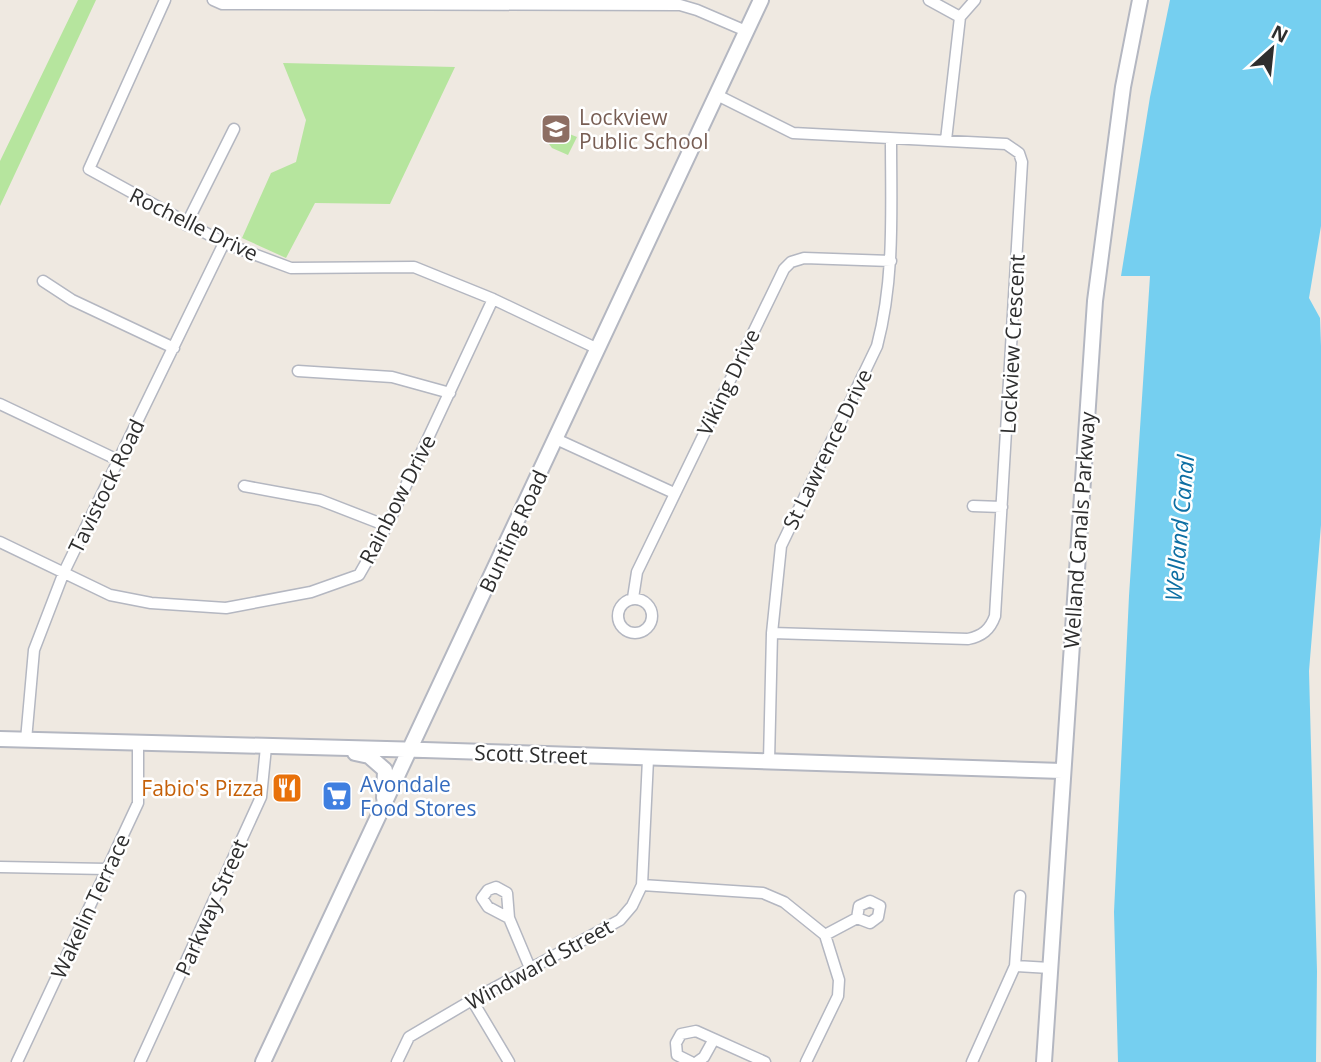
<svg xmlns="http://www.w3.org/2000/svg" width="1321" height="1062" viewBox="0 0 1321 1062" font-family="'Open Sans',sans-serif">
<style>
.green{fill:#b6e59e}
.water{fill:#75cff0}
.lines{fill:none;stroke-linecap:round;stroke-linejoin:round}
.street-casing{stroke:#b4b7c1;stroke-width:13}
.secondary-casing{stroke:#b4b7c1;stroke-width:18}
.street{stroke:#fff;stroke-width:10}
.secondary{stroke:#fff;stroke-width:14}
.labels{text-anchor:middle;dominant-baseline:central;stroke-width:5;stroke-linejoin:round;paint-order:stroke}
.education-label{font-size:21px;fill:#785e54;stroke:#fff;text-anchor:start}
.street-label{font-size:21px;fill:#2e2e2e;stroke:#fff}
.shop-label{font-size:21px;fill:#366cbe;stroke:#fff;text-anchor:start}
.food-label{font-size:21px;fill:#c56008;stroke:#fff;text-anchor:end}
.water-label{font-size:23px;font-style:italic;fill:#0d6fa3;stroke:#fff}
</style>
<rect width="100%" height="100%" fill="#efe9e1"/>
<!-- green -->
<path class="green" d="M 78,0 L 96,0 L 0,206 L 0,161 Z
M 283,63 L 455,67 L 390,204 L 315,203 L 286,258 L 242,238 L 271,173 L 296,162 L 306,120 Z
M 557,129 L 577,137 L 568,155 L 552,148 L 549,144 Z"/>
<!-- water -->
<path class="water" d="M 1170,0 L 1321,0 L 1321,226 L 1309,298 L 1320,318 L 1321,346 L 1321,525 L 1309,671 L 1317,971 L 1316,1062 L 1118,1062 L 1114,912 L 1129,596 L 1150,276 L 1121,276 L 1150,97 Z"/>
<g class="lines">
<!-- street casing -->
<g class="street-casing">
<path id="street" d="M 165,0 L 89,169 L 224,243 L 291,268 L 414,267 L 493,299 L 598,349
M 213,0 L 222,4 L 680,5 L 697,10 L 746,31
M 929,0 L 960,17
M 717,95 L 793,133 L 1006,144 L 1019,153 L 1022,162 L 995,616 C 990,630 982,636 968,639 L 772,633
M 946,140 L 960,17 L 975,0
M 186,225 L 234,129
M 43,281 L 72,300 L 174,348
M 298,371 L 392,377 L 450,393
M 0,404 L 118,460
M 556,439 L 674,493
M 244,486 L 320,500 L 387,526
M 973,506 L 1002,507
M 0,542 L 110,595 L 151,603 L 226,608 L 311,592 L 359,575 L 387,526 L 493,299
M 633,598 L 637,572 L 784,269 L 791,262 L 804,258 L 891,261
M618 616a17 17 0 1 1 34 0a17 17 0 1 1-34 0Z
M 26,740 L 34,650 L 64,572 L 224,243
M 769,761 L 772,633 L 781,546 L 877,346 C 895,278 891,209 891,139
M 0,867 L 107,869
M 642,885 L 763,893 L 784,902 L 825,935 L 839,980 L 838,996 L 806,1062
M 509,918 L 488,907 L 482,898 L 488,890 L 496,887 L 507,893 L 509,918 L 530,968
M 825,935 L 857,918 L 859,906 L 870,901 L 880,906 L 878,917 L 870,923 L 857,918
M 1015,966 L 1050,968
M 472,1000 L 509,1062
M 17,1062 L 138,803 L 138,744
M 140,1062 L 261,797 L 266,747
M 397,1062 L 409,1037 L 472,1000 L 620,920 L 632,906 L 642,885 L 648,759
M 691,1062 L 677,1055 L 676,1043 L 681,1034 L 696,1031 L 765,1062
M 697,1062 L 704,1057 L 714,1039
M 972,1062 L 1015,966 L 1020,896"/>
</g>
<!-- secondary casing -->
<g class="secondary-casing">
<path id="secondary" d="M 0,739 L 424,750 L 1062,771
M 355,753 L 369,756 L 385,770 L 384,798
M 263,1062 L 761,0
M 1044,1062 L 1095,301 L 1123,87 L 1140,0"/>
</g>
<!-- street -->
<use href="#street" class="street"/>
<!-- secondary -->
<use href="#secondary" class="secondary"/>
</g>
<!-- icons -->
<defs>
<g id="school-square" transform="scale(1.575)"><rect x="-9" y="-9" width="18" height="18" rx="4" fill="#8d6e63" stroke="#fff"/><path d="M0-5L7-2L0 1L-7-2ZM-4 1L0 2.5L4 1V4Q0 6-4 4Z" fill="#fff"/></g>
<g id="restaurant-square" transform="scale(1.575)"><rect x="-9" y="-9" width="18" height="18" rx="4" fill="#e8710a" stroke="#fff"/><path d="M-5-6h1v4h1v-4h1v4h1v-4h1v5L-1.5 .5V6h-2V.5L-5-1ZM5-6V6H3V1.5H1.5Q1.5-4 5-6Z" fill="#fff"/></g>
<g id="supermarket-square" transform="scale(1.575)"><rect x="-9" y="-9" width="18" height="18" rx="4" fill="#3f7fe0" stroke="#fff"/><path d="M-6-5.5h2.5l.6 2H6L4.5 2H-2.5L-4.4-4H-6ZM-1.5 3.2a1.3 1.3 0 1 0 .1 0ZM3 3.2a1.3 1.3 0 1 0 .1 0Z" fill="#fff"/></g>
</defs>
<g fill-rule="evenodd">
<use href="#school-square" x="556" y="129"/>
<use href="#restaurant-square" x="287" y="788"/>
<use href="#supermarket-square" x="337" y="796"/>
</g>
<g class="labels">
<!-- education labels -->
<g class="education-label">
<text x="579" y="117">Lockview<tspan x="579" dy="24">Public School</tspan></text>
</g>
<!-- street labels -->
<g class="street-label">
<text transform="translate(194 224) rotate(26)">Rochelle Drive</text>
<text transform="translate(1012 344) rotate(-87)">Lockview Crescent</text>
<text transform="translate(728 382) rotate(-64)">Viking Drive</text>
<text transform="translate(827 449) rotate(-64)">St Lawrence Drive</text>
<text transform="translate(106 486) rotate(-64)">Tavistock Road</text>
<text transform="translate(397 499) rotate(-63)">Rainbow Drive</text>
<text transform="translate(1079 530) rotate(-86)">Welland Canals Parkway</text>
<text transform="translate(513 531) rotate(-65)">Bunting Road</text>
<text transform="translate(531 754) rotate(2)">Scott Street</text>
<text transform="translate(90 906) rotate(-65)">Wakelin Terrace</text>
<text transform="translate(211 907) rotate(-66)">Parkway Street</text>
<text transform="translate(539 964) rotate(-29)">Windward Street</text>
</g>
<!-- shop labels -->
<g class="shop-label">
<text x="360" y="784">Avondale<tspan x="360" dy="24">Food Stores</tspan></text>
</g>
<!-- food labels -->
<g class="food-label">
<text x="264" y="788">Fabio's Pizza</text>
</g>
<!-- water labels -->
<g class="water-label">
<text transform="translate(1179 528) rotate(-85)">Welland Canal</text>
</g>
</g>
<!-- north arrow -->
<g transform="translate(1272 49) rotate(27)" stroke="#ffffff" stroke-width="5" paint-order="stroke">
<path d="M0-5L12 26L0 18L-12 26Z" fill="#2e2e2e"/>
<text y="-10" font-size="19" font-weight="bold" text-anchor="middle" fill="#2e2e2e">N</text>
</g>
</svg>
